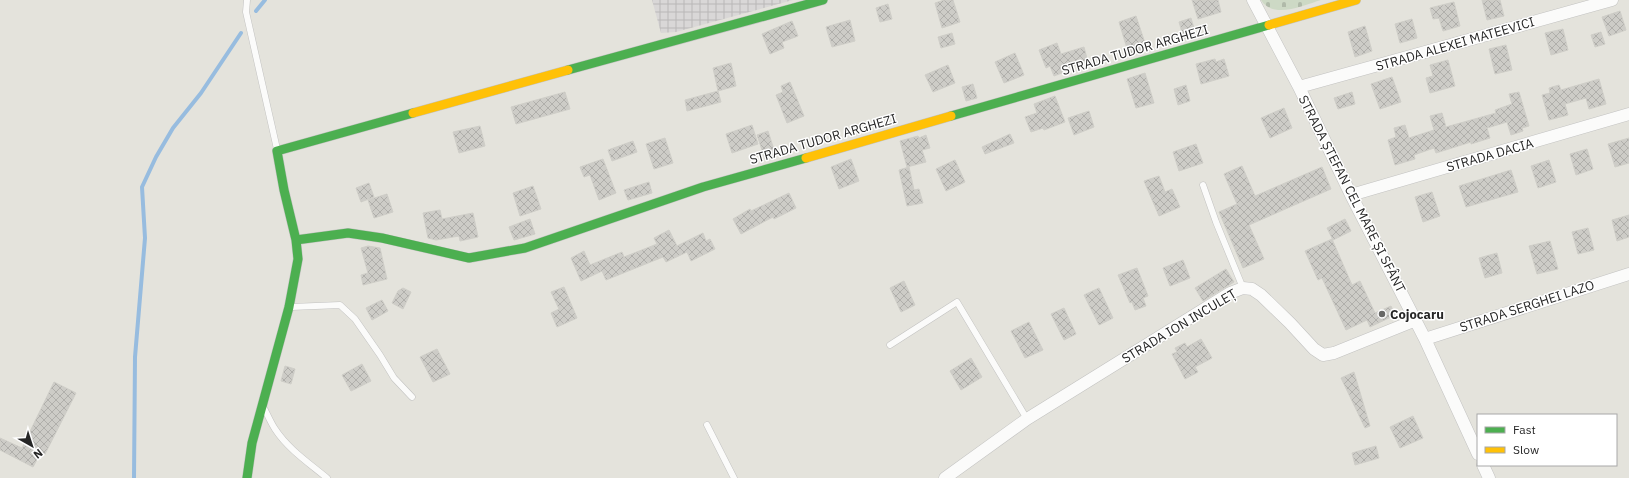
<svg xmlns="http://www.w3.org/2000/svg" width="1629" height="478" viewBox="0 0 1629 478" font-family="'IBM Plex Sans',sans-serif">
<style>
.industrial{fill:url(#industrial-grid)}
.cemetery{fill:url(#cemetery-stones)}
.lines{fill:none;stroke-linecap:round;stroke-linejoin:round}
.stream{stroke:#97bcdf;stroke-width:4}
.building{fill:url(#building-cross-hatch);stroke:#cfcec8}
.lane-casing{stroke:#c2c2c1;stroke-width:7}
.street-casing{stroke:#c2c2c1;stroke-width:13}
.fast-casing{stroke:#c2c2c1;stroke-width:10}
.slow-casing{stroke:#c2c2c1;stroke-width:10}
.lane{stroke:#fbfbfa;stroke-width:6}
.street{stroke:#fbfbfa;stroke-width:12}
.fast{stroke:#4caf50;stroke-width:9}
.slow{stroke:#ffc107;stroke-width:9}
.poi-dot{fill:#686866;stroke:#fff;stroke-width:1.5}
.labels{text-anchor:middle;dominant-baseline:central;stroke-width:3;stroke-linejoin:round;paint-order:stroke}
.street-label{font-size:13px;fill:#262626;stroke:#fff}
.poi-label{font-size:13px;font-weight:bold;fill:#262626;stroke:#fff;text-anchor:start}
</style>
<defs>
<pattern id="industrial-grid" width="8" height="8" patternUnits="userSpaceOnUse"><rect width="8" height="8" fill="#d9d7d7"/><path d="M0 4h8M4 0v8" fill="none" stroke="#bab8b8"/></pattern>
<pattern id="cemetery-stones" width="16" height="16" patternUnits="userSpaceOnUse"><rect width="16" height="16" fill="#cdd9c5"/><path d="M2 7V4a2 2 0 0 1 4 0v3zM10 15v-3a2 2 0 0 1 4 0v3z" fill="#b0baa9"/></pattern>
<pattern id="building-cross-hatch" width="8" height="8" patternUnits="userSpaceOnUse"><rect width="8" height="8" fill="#cdccc7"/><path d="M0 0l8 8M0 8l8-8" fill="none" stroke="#b0afab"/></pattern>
</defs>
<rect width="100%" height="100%" fill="#e4e3dc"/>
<!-- industrial -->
<path class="industrial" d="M 652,0 L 793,0 L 676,32 L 661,33 Z"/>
<!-- cemetery -->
<path class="cemetery" d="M 1261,0 L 1321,0 C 1304,5 1273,20 1261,0 Z"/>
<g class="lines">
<!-- stream -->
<path class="stream" d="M 256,11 L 265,0
M 134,478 L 135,357 L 145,238 L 142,187 L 156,157 L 173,128 L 201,93 L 241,33"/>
</g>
<!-- building -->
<path class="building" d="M 944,0 L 953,0 L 960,22 L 942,28 L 935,3 Z
M 1192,0 L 1218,0 L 1221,12 L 1198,19 Z
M 1482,0 L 1500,0 L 1504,16 L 1487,20 Z
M 1454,2 L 1460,26 L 1443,31 L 1439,18 L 1433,19 L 1430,8 Z
M 888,4 L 892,19 L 880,22 L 876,8 Z
M 1620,11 L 1626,30 L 1609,36 L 1602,17 Z
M 1136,16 L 1147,49 L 1129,55 L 1119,22 Z
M 1191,18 L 1196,35 L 1184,39 L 1179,22 Z
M 1412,19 L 1417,38 L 1400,43 L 1395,24 Z
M 850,20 L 855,41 L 832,47 L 826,27 Z
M 792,21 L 798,36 L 782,42 L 784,48 L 770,54 L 762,34 Z
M 1365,26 L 1372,51 L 1355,57 L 1348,32 Z
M 1563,29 L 1568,50 L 1551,55 L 1545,33 Z
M 1601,32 L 1605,44 L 1595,47 L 1591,35 Z
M 952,33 L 955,44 L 941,48 L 938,37 Z
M 1057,43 L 1061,54 L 1084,47 L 1088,62 L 1066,68 L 1067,71 L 1054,76 L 1050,66 L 1046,68 L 1039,50 Z
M 1506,45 L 1512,70 L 1495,74 L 1489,49 Z
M 1015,53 L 1024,75 L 1004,83 L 995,62 Z
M 1215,59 L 1216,62 L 1224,59 L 1229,76 L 1201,84 L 1196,64 Z
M 1448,60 L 1455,86 L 1430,93 L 1426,78 L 1433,76 L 1430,65 Z
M 731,63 L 736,86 L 718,91 L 713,68 Z
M 948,65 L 955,83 L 933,92 L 925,75 Z
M 1145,73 L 1154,103 L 1136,108 L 1127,79 Z
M 1392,77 L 1401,102 L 1380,109 L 1371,84 Z
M 1599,79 L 1606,104 L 1589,109 L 1586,98 L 1565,104 L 1568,115 L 1549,120 L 1542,95 L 1550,93 L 1549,88 L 1559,85 L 1561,90 Z
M 790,82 L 804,116 L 787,123 L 776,95 L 783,92 L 781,86 Z
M 973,84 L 977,98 L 966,101 L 962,87 Z
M 1186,85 L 1190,101 L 1178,105 L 1174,89 Z
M 718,91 L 721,102 L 687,111 L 685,100 Z
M 565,92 L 570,109 L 516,124 L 511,107 Z
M 1352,92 L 1355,104 L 1338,109 L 1334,98 Z
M 1519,92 L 1529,126 L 1522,128 L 1523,131 L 1511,135 L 1507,122 L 1487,128 L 1490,138 L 1471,144 L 1471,142 L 1436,153 L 1434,148 L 1414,155 L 1415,159 L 1395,165 L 1388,140 L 1396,137 L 1394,128 L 1405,125 L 1409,138 L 1434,130 L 1430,116 L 1442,113 L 1446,127 L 1496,113 L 1495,110 L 1512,104 L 1509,94 Z
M 1055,96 L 1065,122 L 1044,130 L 1043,128 L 1031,132 L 1025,117 L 1037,113 L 1034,104 Z
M 1284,108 L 1292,128 L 1270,138 L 1261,118 Z
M 1089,111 L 1094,127 L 1074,135 L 1068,118 Z
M 752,125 L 758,144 L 732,153 L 726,134 Z
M 480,126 L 485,146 L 459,153 L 453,132 Z
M 768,131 L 776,156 L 765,159 L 757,135 Z
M 1010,134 L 1014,143 L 985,154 L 982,147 Z
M 926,135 L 930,148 L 922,150 L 926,162 L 907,167 L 900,141 L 918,136 L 919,138 Z
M 665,138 L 673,163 L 654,169 L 646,144 Z
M 1629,138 L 1629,163 L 1615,167 L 1608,144 Z
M 633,141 L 637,152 L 612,161 L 608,150 Z
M 1196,144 L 1203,163 L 1179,171 L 1173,152 Z
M 1587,149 L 1593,169 L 1576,175 L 1570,154 Z
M 603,159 L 616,193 L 599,200 L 590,175 L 584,177 L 580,167 Z
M 851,159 L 859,181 L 839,189 L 831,167 Z
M 955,160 L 965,182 L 946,191 L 936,169 Z
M 1549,160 L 1556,182 L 1538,188 L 1531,166 Z
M 1242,166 L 1255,196 L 1322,167 L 1331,189 L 1249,225 L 1264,259 L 1243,268 L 1219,212 L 1237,204 L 1224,174 Z
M 909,167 L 914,190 L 919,189 L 923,203 L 907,206 L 899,170 Z
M 1511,170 L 1518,192 L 1466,207 L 1459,186 Z
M 1159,176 L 1165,192 L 1172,189 L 1180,207 L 1159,216 L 1144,181 Z
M 649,182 L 652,193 L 628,200 L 624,190 Z
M 369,183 L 374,197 L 361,202 L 356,188 Z
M 533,186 L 541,209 L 520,216 L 513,193 Z
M 1432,192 L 1440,216 L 1423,222 L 1415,197 Z
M 789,193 L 796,208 L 774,219 L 773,217 L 741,234 L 733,219 L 750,209 L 751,211 Z
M 387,194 L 393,212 L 374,218 L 368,200 Z
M 440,210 L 442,219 L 473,213 L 478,237 L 460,241 L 459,236 L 436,240 L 428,238 L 423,213 Z
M 1629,215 L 1629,237 L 1617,241 L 1612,220 Z
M 530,219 L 535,234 L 514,240 L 509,227 Z
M 1345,219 L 1351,231 L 1333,240 L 1327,228 Z
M 1588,228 L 1594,250 L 1578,254 L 1572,232 Z
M 669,230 L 677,246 L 703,233 L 706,241 L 710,239 L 715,249 L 691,261 L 687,252 L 666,262 L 663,257 L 606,280 L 602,271 L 581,281 L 571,258 L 584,251 L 590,265 L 622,252 L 624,257 L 657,244 L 654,238 Z
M 1332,239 L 1352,285 L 1360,281 L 1375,313 L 1391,306 L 1395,315 L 1370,327 L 1367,320 L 1346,330 L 1322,278 L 1318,280 L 1305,251 Z
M 1550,241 L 1558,269 L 1537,274 L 1529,246 Z
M 368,246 L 380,248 L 387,279 L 363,285 L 361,275 L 368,273 L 361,248 Z
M 1497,253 L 1502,273 L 1485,278 L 1479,258 Z
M 1183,260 L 1190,278 L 1170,286 L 1163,268 Z
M 1137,268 L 1148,296 L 1143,298 L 1146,306 L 1135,310 L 1132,302 L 1130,303 L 1118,275 Z
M 1226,269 L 1234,282 L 1203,301 L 1195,288 Z
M 904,281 L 915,305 L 901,312 L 890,288 Z
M 564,287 L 577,318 L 557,327 L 551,313 L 559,309 L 551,292 Z
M 403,288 L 411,292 L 403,309 L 392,303 L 398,291 Z
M 1099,288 L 1113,318 L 1099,325 L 1084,295 Z
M 382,300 L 388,311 L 372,320 L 366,308 Z
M 1064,308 L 1076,334 L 1064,340 L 1051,314 Z
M 1029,322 L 1043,350 L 1025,358 L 1011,331 Z
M 1201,339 L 1212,358 L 1195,367 L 1198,372 L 1185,379 L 1172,354 L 1177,352 L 1175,348 L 1185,343 L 1187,347 Z
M 437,349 L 450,374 L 433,382 L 420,357 Z
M 971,358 L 982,377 L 961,390 L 950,371 Z
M 362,364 L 371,381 L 351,391 L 342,375 Z
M 285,366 L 295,369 L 291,384 L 281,381 Z
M 1354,372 L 1370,426 L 1365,428 L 1341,378 Z
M 54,382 L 76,393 L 44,456 L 40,454 L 33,467 L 0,450 L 0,438 L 22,448 Z
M 1413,416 L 1423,438 L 1400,448 L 1390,427 Z
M 1376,446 L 1379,458 L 1355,465 L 1352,453 Z"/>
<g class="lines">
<!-- lane casing -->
<g class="lane-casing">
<path id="lane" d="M 247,0 L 246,12 L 277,149
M 1203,185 L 1216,222 L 1243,288
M 291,307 L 340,305 L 355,319 L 380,355 L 394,378 L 412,397
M 890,345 L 957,302 L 1027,419
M 265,410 C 268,416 271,423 275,429 C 288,449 309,463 327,478
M 707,425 L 734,478"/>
</g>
<!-- street casing -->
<g class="street-casing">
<path id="street" d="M 1253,0 L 1299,87 L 1351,195 L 1425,339 L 1478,454
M 1299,87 L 1612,0
M 1351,195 L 1629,114
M 1425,339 L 1629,274
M 1483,465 L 1489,478
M 945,478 L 1027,419 L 1230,293 L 1243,288 L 1252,289 L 1261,295 L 1290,323 L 1314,349 L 1323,355 L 1334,353 L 1416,320"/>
</g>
<!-- fast casing -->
<g class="fast-casing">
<path id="fast" d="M 568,70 L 823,0
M 951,116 L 1269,25
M 296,240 L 348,233 L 382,238 L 469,258 L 525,248 L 703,187 L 806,158
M 247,478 L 252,443 L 289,307 L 298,259 L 296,240 L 284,190 L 277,151 L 413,113"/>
</g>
<!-- slow casing -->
<g class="slow-casing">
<path id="slow" d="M 1269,25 L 1356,0
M 413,113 L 568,70
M 806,158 L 951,116"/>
</g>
<!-- lane -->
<use href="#lane" class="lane"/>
<!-- street -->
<use href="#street" class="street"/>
<!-- fast -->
<use href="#fast" class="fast"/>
<!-- slow -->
<use href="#slow" class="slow"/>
</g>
<!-- markers -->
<circle class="poi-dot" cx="1382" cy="314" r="4"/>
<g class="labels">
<!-- street labels -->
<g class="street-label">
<text transform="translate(1455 44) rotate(-16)">STRADA ALEXEI MATEEVICI</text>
<text transform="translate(1135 50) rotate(-16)">STRADA TUDOR ARGHEZI</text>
<text transform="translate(823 139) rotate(-16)">STRADA TUDOR ARGHEZI</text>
<text transform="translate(1490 155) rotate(-16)">STRADA DACIA</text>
<text transform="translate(1352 194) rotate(63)">STRADA ȘTEFAN CEL MARE ȘI SFÂNT</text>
<text transform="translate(1527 306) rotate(-18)">STRADA SERGHEI LAZO</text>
<text transform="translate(1179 326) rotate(-31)">STRADA ION INCULEȚ</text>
</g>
<!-- poi labels -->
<g class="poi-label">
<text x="1390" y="314">Cojocaru</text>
</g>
</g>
<!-- legend -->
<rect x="1477" y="414" width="140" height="52" fill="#ffffff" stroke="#a8a8a8"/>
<rect x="1485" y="427" width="20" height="6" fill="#4caf50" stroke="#a8a8a8"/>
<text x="1513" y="434" font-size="12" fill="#262626">Fast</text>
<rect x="1485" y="447" width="20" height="6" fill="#ffc107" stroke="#a8a8a8"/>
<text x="1513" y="454" font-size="12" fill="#262626">Slow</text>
<!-- north arrow -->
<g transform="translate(32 446) rotate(141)" stroke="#ffffff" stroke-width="3" paint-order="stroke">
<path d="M0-3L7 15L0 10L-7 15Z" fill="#262626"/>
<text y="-6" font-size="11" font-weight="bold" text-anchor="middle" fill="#262626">N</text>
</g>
</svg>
